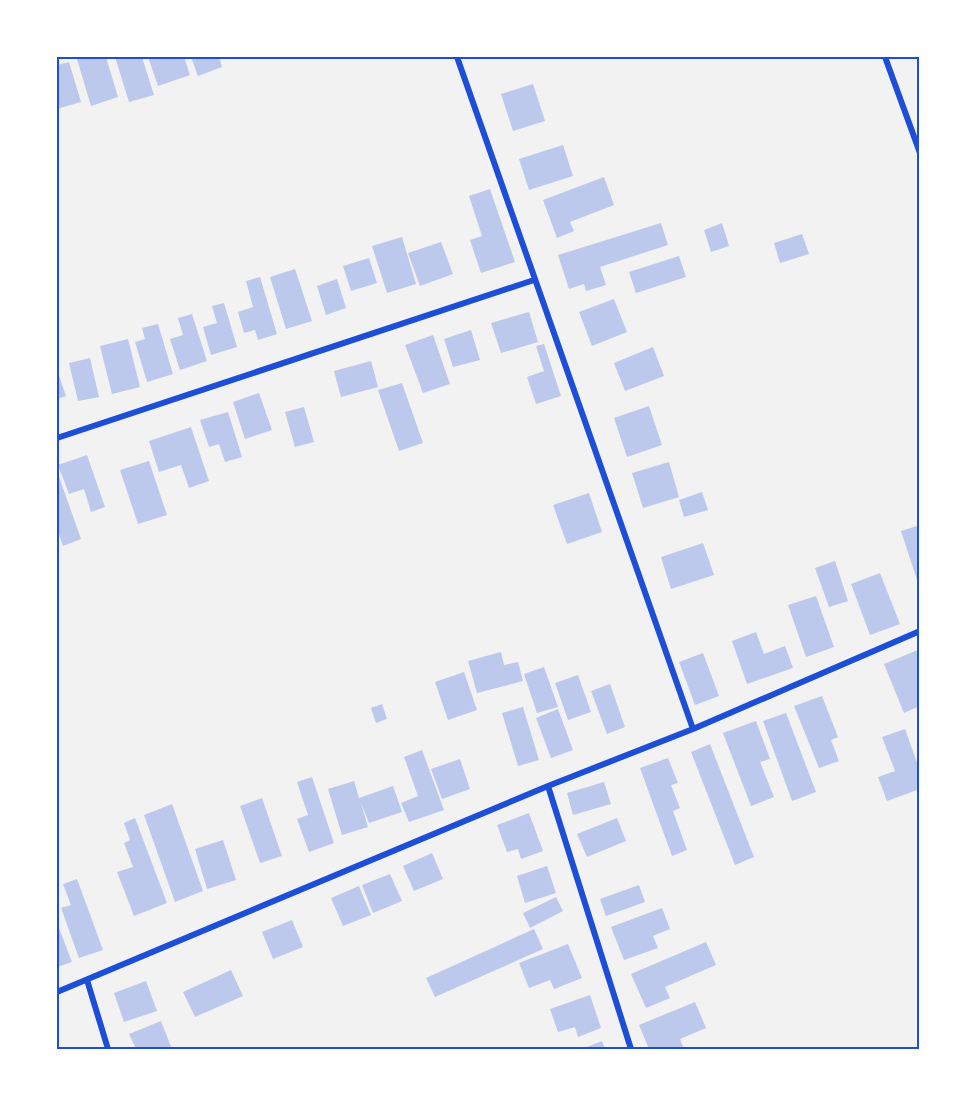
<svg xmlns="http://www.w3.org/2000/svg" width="977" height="1106" viewBox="0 0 977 1106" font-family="'Libre Baskerville',serif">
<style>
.building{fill:#bdc9ec}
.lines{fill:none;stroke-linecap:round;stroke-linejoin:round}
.minor{stroke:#1d4ed8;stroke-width:6}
.neatline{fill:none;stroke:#1d4ed8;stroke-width:2}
</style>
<rect width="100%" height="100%" fill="#f2f2f2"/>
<!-- building -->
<path class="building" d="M 83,57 L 106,57 L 118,97 L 91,106 L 77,59 Z
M 115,57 L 142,57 L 154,95 L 129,102 Z
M 148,57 L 184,57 L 190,75 L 158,86 Z
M 191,57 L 219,57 L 222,67 L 198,76 Z
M 69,62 L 81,102 L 57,109 L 57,65 Z
M 533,84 L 545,121 L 513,131 L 501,94 Z
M 563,145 L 573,176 L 529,190 L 519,159 Z
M 604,177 L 614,205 L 570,222 L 574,231 L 557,238 L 543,200 Z
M 490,189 L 515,262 L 481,273 L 470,240 L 482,236 L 469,196 Z
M 661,223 L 668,245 L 600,267 L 606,285 L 586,291 L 584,284 L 569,289 L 558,255 Z
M 722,223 L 729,246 L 711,252 L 704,230 Z
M 802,234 L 809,254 L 780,263 L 774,243 Z
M 402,237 L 416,284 L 387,293 L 372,246 Z
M 441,242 L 453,274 L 420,286 L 408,253 Z
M 679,256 L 686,277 L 636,293 L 629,272 Z
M 369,258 L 377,283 L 351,291 L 343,266 Z
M 295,269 L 312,321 L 286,329 L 270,277 Z
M 260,277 L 277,334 L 258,340 L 255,330 L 244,333 L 238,312 L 253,307 L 246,281 Z
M 337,279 L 346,308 L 326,315 L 317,286 Z
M 614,299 L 627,332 L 592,346 L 579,312 Z
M 224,303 L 237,347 L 211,355 L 203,327 L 217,323 L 212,306 Z
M 529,312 L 538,342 L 501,353 L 491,323 Z
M 192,314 L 207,361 L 180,370 L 170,339 L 183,335 L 178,318 Z
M 158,324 L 173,374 L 147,382 L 135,342 L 145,339 L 142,328 Z
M 471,330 L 480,360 L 453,367 L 444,339 Z
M 433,335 L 450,384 L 423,393 L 405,345 Z
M 128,339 L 140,387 L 112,394 L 100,346 Z
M 544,344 L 561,396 L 536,404 L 527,377 L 544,371 L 536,346 Z
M 653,347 L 664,376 L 625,391 L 614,363 Z
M 90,358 L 99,397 L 78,401 L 69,363 Z
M 371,361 L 378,387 L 341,397 L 334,371 Z
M 57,370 L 66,396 L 57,399 Z
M 402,383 L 423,443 L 399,451 L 378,390 Z
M 259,393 L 272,430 L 245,439 L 233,402 Z
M 649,406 L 662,445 L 627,457 L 614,418 Z
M 304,407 L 314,442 L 295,447 L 285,412 Z
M 228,412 L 242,457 L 225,462 L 219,444 L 209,447 L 200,420 Z
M 191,427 L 209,481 L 189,488 L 181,465 L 159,472 L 149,441 Z
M 87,455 L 105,507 L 91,512 L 84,489 L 69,494 L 58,465 Z
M 149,461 L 167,515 L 138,524 L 120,470 Z
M 669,462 L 679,497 L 643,508 L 632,473 Z
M 57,471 L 81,539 L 63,546 L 57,528 Z
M 702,492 L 708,510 L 684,517 L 679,500 Z
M 589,493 L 602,532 L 567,544 L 553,505 Z
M 920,525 L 920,589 L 901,531 Z
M 703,543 L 714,575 L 671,589 L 661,557 Z
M 835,561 L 848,601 L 829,607 L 815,568 Z
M 880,573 L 900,624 L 870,635 L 851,584 Z
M 816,596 L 834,647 L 806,657 L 788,605 Z
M 756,632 L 764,654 L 785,646 L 793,668 L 747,684 L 732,641 Z
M 920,649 L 920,706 L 904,713 L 884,664 Z
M 501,652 L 504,665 L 518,662 L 523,681 L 477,693 L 468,661 Z
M 703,653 L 719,696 L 695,705 L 679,662 Z
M 544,667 L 558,707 L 537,713 L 524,674 Z
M 464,672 L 477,710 L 448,720 L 435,682 Z
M 578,675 L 591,712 L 568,720 L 555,683 Z
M 610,684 L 625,727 L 607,734 L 591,691 Z
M 822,696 L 838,737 L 831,740 L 839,761 L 819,768 L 794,706 Z
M 382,704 L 387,719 L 376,723 L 371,708 Z
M 523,707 L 539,760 L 518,766 L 502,713 Z
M 558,709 L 573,750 L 551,758 L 536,718 Z
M 786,713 L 816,792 L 792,801 L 763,721 Z
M 756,721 L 770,759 L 760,762 L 774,797 L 751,806 L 723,733 Z
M 905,729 L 920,771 L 920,789 L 887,801 L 878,777 L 895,771 L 882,737 Z
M 710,744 L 754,857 L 735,865 L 691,752 Z
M 422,750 L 444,810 L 409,822 L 401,803 L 418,796 L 404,757 Z
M 668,758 L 678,783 L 671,785 L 680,808 L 673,811 L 687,850 L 672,856 L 640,768 Z
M 460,759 L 470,789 L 442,799 L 431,769 Z
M 312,777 L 334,843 L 309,852 L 297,819 L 308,815 L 297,782 Z
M 354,781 L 359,798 L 393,786 L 402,812 L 369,823 L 361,803 L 368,827 L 342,835 L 328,789 Z
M 604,782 L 611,804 L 573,815 L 567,793 Z
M 262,798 L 282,856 L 260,863 L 240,806 Z
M 172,804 L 203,891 L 175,902 L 144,815 Z
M 529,813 L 543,851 L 521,859 L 518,849 L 507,852 L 497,825 Z
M 135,818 L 167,903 L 134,916 L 117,872 L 133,867 L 124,843 L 130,840 L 124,823 Z
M 617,818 L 626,841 L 587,857 L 577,834 Z
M 223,840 L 236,880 L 207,889 L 195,849 Z
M 432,853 L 443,879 L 414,891 L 403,866 Z
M 547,866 L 556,893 L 525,903 L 517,876 Z
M 390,874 L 402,901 L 373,913 L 362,885 Z
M 77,879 L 103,950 L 79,958 L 61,908 L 71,905 L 63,884 Z
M 639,885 L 645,902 L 606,916 L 600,899 Z
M 359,886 L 371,915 L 343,926 L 331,898 Z
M 556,897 L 563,911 L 530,928 L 523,913 Z
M 662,908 L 670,929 L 653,936 L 658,948 L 624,960 L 611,927 Z
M 292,920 L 303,947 L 273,959 L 262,932 Z
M 57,923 L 72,962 L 57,967 Z
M 534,929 L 543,949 L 435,997 L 426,978 Z
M 706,942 L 716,965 L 665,987 L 670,998 L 646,1008 L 631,974 Z
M 568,944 L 582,978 L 554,989 L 550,980 L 529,988 L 519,963 Z
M 231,970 L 243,996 L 195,1017 L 183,992 Z
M 146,981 L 157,1011 L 124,1022 L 114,993 Z
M 590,995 L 601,1028 L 578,1037 L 575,1027 L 558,1032 L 550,1009 Z
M 695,1002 L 706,1028 L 680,1039 L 684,1049 L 649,1049 L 639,1025 Z
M 161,1021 L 172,1049 L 136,1049 L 129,1034 Z
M 602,1041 L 605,1049 L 582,1049 Z"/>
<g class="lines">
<!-- minor -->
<path class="minor" d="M 457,57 L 693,729
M 885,57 L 920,153
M 57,438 L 534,280
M 548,786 L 631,1049
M 87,980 L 108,1049
M 57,992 L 548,786 L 693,729 L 920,631"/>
</g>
<!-- border -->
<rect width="977" height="1106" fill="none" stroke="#ffffff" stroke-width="117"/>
<rect x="58" y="58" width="860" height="990" class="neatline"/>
</svg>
